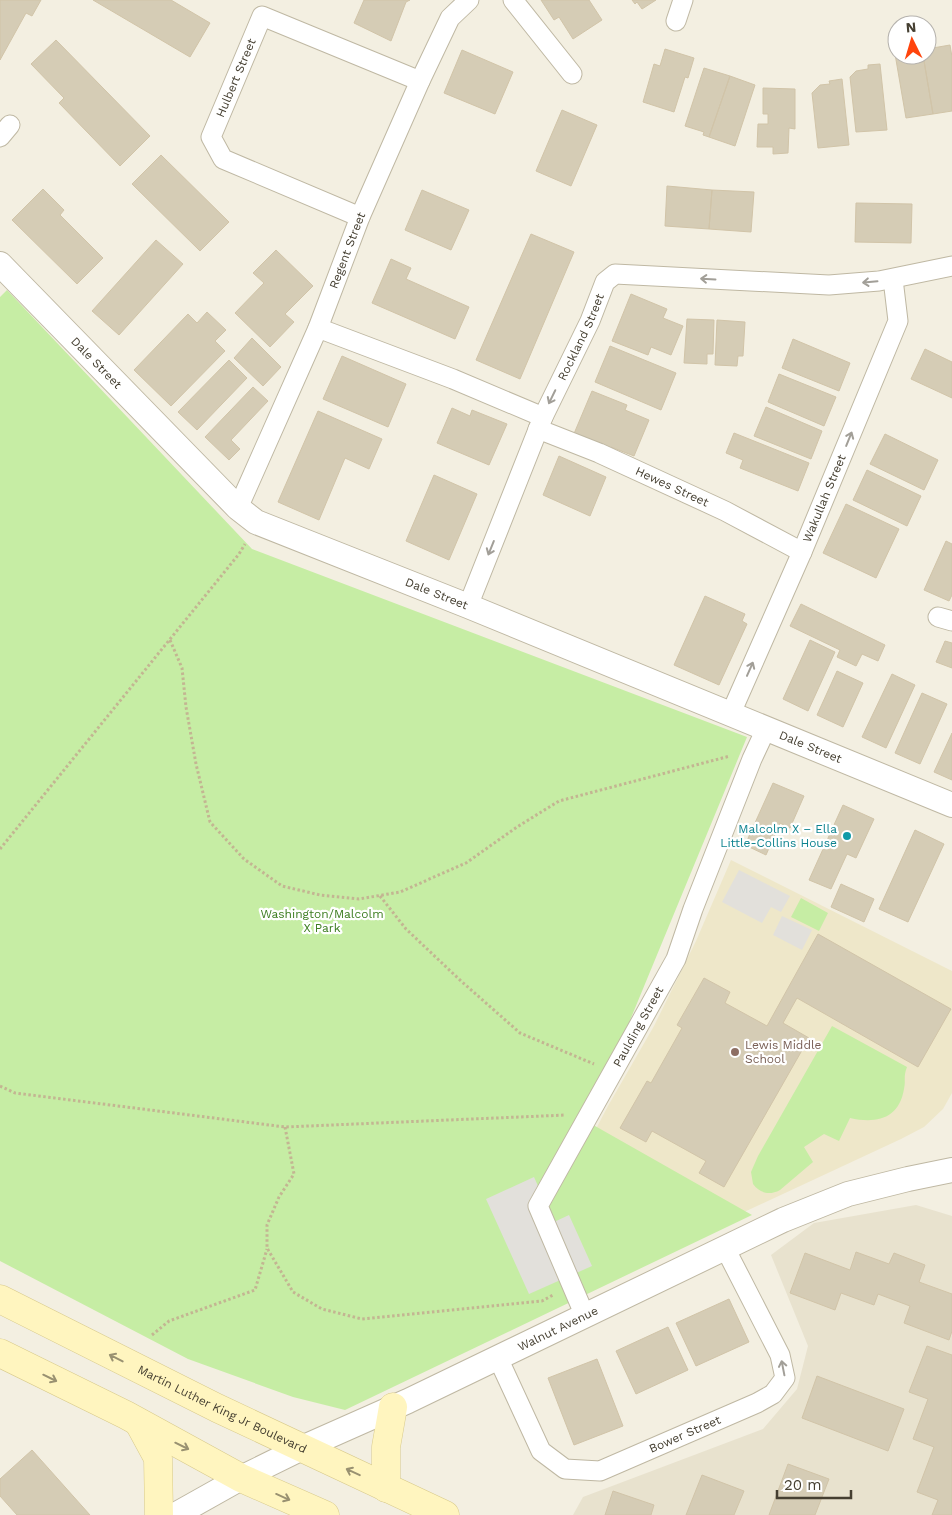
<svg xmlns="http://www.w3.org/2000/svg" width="952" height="1515" viewBox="0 0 952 1515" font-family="'Work Sans',sans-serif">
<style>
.residential{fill:#e8e2ce}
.education{fill:#eee7c9}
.green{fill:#c6eda4}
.parking{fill:#e2e0db}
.building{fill:#d5ccb5;stroke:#d1c4a8}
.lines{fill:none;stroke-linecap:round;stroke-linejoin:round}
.minor-casing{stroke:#bfb8a3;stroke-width:21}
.tertiary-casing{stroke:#bfb8a3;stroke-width:26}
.secondary-casing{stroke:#d8ca8b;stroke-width:29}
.path{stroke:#c3b592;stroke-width:3;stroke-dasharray:2.5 2.5;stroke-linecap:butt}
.minor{stroke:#fff;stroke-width:19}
.tertiary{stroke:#fff;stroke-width:24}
.secondary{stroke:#fff5bf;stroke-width:28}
.oneway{stroke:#a29f98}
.oneway2{stroke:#999171}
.culture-dot{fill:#0f9aa8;stroke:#fff;stroke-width:2}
.education-dot{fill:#8d6e63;stroke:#fff;stroke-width:2}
.labels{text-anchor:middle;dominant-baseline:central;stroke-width:4.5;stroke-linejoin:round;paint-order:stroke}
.street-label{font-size:12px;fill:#453f31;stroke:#fff}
.culture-label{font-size:12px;fill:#0d838f;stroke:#fff;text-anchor:end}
.park-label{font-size:12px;fill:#3b7c1f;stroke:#fff}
.education-label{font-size:12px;fill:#785e54;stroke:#fff;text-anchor:start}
</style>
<rect width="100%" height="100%" fill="#f3efe1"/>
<!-- residential -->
<path class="residential" d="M 916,1205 L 952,1216 L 952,1515 L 573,1515 L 583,1497 L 763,1429 L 797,1389 L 808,1346 L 771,1255 L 814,1223 Z"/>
<!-- education -->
<path class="education" d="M 731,860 L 952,971 L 952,1093 L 943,1109 L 924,1127 L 901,1139 L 699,1233 L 568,1182 L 608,1106 L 654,1026 L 696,941 Z"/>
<!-- green -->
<path class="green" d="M 7,290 L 252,549 L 747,737 L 588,1122 L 752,1215 L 345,1410 L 293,1397 L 188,1359 L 0,1261 L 0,297 Z
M 801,898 L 828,913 L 819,931 L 791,917 Z
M 832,1026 L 907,1067 C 903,1077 906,1080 904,1089 C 899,1119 876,1124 850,1118 L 839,1141 L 824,1134 L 804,1147 L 813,1162 L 780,1190 C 769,1196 760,1193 753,1184 L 751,1172 L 758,1156 Z"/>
<!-- parking -->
<path class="parking" d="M 739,870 L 790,896 L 781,912 L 771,907 L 762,923 L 722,902 Z
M 782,916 L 812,930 L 802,950 L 773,935 Z
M 534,1177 L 554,1222 L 569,1215 L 592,1266 L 529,1294 L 486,1199 Z"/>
<!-- building -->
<path class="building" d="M 0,0 L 41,0 L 32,16 L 26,13 L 0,60 Z
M 93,0 L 171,0 L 210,23 L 190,57 Z
M 364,0 L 410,0 L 406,2 L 391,41 L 354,23 Z
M 541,0 L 589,0 L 602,20 L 573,39 L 559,17 L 554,20 Z
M 632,0 L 656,0 L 642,9 L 637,2 L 635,4 Z
M 56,40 L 150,136 L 120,166 L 59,103 L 64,98 L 31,64 Z
M 950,45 L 952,57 L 952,111 L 933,114 L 923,55 L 927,55 L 927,49 Z
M 665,49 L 694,58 L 688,78 L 685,77 L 674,112 L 643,102 L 654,64 L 660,66 Z
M 462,50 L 513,72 L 495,114 L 444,93 Z
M 895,54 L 923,55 L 933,114 L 906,118 Z
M 880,64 L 887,130 L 856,132 L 850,77 L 856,71 L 868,69 L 868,65 Z
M 704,68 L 730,76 L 709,137 L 703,135 L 704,132 L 685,126 Z
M 730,76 L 755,85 L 735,146 L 709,137 Z
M 842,79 L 849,145 L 818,148 L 812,93 L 820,85 L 830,84 L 829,81 Z
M 763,88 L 795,89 L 795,129 L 789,128 L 788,153 L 773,154 L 773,147 L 757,147 L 758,124 L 768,124 L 768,114 L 763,114 Z
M 562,110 L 597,125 L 571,186 L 536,171 Z
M 161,155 L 229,222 L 200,251 L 132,184 Z
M 667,186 L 712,190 L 709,229 L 665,226 Z
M 43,189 L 64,210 L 60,215 L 103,258 L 77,284 L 12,220 Z
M 422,190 L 469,210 L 451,250 L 405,230 Z
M 712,190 L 754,192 L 751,232 L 709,229 Z
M 856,203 L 912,204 L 911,243 L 855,242 Z
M 531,234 L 574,252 L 520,379 L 476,360 Z
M 156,240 L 183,264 L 119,335 L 92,311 Z
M 276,250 L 313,286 L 285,314 L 294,322 L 270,347 L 235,313 L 264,283 L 253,273 Z
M 391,259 L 411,268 L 406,279 L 469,307 L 455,339 L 372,303 Z
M 631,294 L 667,309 L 663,318 L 683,326 L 671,355 L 651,347 L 648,355 L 612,341 Z
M 207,312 L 226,330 L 215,341 L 225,351 L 171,406 L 134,370 L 188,314 L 197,323 Z
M 687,319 L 714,320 L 713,354 L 707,354 L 707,364 L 684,363 Z
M 717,320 L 745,322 L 743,356 L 738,356 L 737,366 L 715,365 Z
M 252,338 L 281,367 L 263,386 L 234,358 Z
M 793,339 L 850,363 L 839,391 L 782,368 Z
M 610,346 L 676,373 L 661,410 L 595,382 Z
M 925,349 L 952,362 L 952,398 L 911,379 Z
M 342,356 L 406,384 L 388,427 L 323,399 Z
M 229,360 L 247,378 L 197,430 L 178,412 Z
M 779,374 L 836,397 L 824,426 L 768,402 Z
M 253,387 L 268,401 L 231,440 L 240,449 L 229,460 L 205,437 Z
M 592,391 L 627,405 L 625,410 L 649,420 L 634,456 L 611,447 L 609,450 L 573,436 Z
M 766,407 L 822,431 L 811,459 L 754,436 Z
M 452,408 L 470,416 L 472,410 L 507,424 L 489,465 L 437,443 Z
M 318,411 L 382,439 L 369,469 L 345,458 L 319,520 L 278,502 Z
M 734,433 L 809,463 L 798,491 L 740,468 L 743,460 L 726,453 Z
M 885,434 L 938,460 L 924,490 L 870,464 Z
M 559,456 L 606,477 L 590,516 L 543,495 Z
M 867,470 L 921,496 L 907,526 L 853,500 Z
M 434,475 L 477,494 L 449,560 L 406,541 Z
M 846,504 L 899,529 L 876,578 L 823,553 Z
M 946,541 L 952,544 L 952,595 L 949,601 L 924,590 Z
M 705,596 L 745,614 L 742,621 L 747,624 L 719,685 L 674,665 Z
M 801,604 L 885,645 L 878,661 L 862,654 L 856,666 L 837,657 L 840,650 L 790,626 Z
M 810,640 L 835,652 L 808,711 L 783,699 Z
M 945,641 L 952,643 L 952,668 L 936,662 Z
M 837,671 L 863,683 L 843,727 L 817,715 Z
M 892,674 L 915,685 L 886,748 L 862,737 Z
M 922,693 L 947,704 L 920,764 L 895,753 Z
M 952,733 L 952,780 L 934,772 Z
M 773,783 L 804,796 L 790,828 L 780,823 L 766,855 L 745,845 Z
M 843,805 L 874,819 L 856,858 L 847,854 L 831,889 L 809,880 Z
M 915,830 L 944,844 L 908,922 L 879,909 Z
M 841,884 L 874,899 L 864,922 L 831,907 Z
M 818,934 L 951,1009 L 918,1067 L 797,998 L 783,1023 L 809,1038 L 724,1187 L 699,1173 L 706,1161 L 652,1131 L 646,1142 L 620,1128 L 647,1081 L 651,1083 L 682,1028 L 677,1025 L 704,978 L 730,992 L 725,1003 L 767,1026 Z
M 856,1252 L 889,1264 L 894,1253 L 925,1265 L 919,1282 L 952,1294 L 952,1331 L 949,1340 L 904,1323 L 910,1306 L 878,1294 L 874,1305 L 841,1293 L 835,1310 L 790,1293 L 805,1253 L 850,1270 Z
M 729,1299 L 749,1342 L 696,1366 L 676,1323 Z
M 668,1327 L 688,1370 L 636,1394 L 616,1351 Z
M 927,1346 L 952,1355 L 952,1515 L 932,1515 L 938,1500 L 917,1492 L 934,1447 L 913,1439 L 928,1399 L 909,1392 Z
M 597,1359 L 623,1426 L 574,1445 L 548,1378 Z
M 817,1376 L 904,1409 L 888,1451 L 802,1418 Z
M 32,1450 L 90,1515 L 17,1515 L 0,1496 L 0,1479 Z
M 788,1464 L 829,1479 L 815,1515 L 769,1515 Z
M 702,1475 L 744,1491 L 734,1515 L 686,1515 Z
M 613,1491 L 654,1505 L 651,1515 L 605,1515 Z"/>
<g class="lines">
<!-- minor casing -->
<g class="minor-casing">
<g id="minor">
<path d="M 513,0 L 572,74"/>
<path d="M 676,21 L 683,0"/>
<path d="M 0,137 L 10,125"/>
<path id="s1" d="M 360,217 L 223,159 L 211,137 L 262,16 L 420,81"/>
<path d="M 318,328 L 453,379 L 543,417"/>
<path id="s2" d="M 538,429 L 599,453 L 725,511 L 802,552"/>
<path id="s3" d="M 238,508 L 318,328 L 360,217 L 420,81 L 450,18 L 469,0"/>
<path id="s4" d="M 468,606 L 543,417 L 590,321 L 605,282 L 615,274 L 829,285 L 879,281 L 952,266"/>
<path d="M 938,617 L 952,621"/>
<path id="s5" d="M 731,713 L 802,552 L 898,321 L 893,279"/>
<path id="s6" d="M 585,1316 L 538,1206 L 676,959 L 693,909 L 752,759 L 766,729"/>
<path id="s7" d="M 498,1358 L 541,1451 L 565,1469 L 600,1471 L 757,1403 L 773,1394 L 785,1378 L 780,1355 L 725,1248"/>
</g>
</g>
<!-- tertiary casing -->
<g class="tertiary-casing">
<g id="tertiary">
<path id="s8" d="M 0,264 L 238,508 L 256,522 L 468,606 L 952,805"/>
<path id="s9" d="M 175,1515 L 241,1478 L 302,1448 L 408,1401 L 783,1220 L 848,1194 L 908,1179 L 952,1170"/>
</g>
</g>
<!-- secondary casing -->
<g class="secondary-casing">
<g id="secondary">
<path id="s10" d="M 0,1299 L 217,1408 L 445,1515"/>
<path d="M 0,1353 L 126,1415 L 241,1478 L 325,1515"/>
<path d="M 139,1423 L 158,1458 L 159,1515"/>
<path d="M 386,1488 L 386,1447 L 393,1407"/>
</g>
</g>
<!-- path -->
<path class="path" d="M 170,640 L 182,668 L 186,707 L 196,764 L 210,822 L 244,859 L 282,886 L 320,895 L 359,899 L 400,892 L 466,863 L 517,827 L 559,801 L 730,756
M 0,849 L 239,554 L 245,544
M 380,896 L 406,929 L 461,981 L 520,1033 L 594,1064
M 0,1086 L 15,1093 L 285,1127 L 566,1115
M 285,1127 L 294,1174 L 279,1197 L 267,1225 L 267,1248 L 293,1292 L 322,1309 L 362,1319 L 542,1301 L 553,1295
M 152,1335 L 169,1321 L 255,1290 L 267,1249"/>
<!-- minor -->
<use href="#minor" class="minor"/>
<!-- tertiary -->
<use href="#tertiary" class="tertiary"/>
<!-- secondary -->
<use href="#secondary" class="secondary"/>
</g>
<!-- one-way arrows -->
<defs><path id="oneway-shaft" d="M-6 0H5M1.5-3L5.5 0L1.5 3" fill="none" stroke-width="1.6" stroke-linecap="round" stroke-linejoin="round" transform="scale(1.25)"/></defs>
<g class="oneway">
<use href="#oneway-shaft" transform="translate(708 279) rotate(-177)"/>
<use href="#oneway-shaft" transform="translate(870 282) rotate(175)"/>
<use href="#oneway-shaft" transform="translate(552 397) rotate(116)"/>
<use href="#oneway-shaft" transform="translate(849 439) rotate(-68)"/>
<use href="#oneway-shaft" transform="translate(491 548) rotate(112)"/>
<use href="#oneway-shaft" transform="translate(750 669) rotate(-66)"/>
<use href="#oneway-shaft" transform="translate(783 1368) rotate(-101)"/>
</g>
<g class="oneway2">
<use href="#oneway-shaft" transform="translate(116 1358) rotate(-153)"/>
<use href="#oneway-shaft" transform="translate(50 1378) rotate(26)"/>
<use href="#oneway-shaft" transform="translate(182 1446) rotate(26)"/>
<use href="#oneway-shaft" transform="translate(353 1472) rotate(-155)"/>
<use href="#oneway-shaft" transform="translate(283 1497) rotate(24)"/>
</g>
<!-- markers -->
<circle class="culture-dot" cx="847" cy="836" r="5"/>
<circle class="education-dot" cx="735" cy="1052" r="5"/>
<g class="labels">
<!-- street labels -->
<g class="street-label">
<text stroke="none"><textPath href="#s1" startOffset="238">Hulbert Street</textPath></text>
<text stroke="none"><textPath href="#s3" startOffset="280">Regent Street</textPath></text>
<text stroke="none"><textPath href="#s4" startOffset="292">Rockland Street</textPath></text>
<text stroke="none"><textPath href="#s8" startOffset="138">Dale Street</textPath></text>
<text stroke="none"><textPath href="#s2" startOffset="146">Hewes Street</textPath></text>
<text stroke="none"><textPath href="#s5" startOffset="234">Wakullah Street</textPath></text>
<text stroke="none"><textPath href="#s8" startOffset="558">Dale Street</textPath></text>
<text stroke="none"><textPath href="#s8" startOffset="962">Dale Street</textPath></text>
<text stroke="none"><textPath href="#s6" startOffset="325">Paulding Street</textPath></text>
<text stroke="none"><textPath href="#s9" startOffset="426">Walnut Avenue</textPath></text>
<text stroke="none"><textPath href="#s10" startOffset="248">Martin Luther King Jr Boulevard</textPath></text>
<text stroke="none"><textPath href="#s7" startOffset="260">Bower Street</textPath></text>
</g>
<!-- culture labels -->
<g class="culture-label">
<text x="837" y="829">Malcolm X – Ella<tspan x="837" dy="14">Little-Collins House</tspan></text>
</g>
<!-- park labels -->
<g class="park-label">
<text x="322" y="914">Washington/Malcolm<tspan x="322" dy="14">X Park</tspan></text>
</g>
<!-- education labels -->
<g class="education-label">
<text x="745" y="1045">Lewis Middle<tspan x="745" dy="14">School</tspan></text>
</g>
</g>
<!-- north arrow -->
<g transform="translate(912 40) rotate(355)"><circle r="24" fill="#ffffff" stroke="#b5b2ad"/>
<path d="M0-4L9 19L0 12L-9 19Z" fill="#ff440c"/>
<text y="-8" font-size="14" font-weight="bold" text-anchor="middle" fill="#453f31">N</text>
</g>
<!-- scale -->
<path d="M777 1490v8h74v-8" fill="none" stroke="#453f31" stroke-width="2.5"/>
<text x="784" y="1490" font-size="15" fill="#453f31" stroke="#ffffff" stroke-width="4" paint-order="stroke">20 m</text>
</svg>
